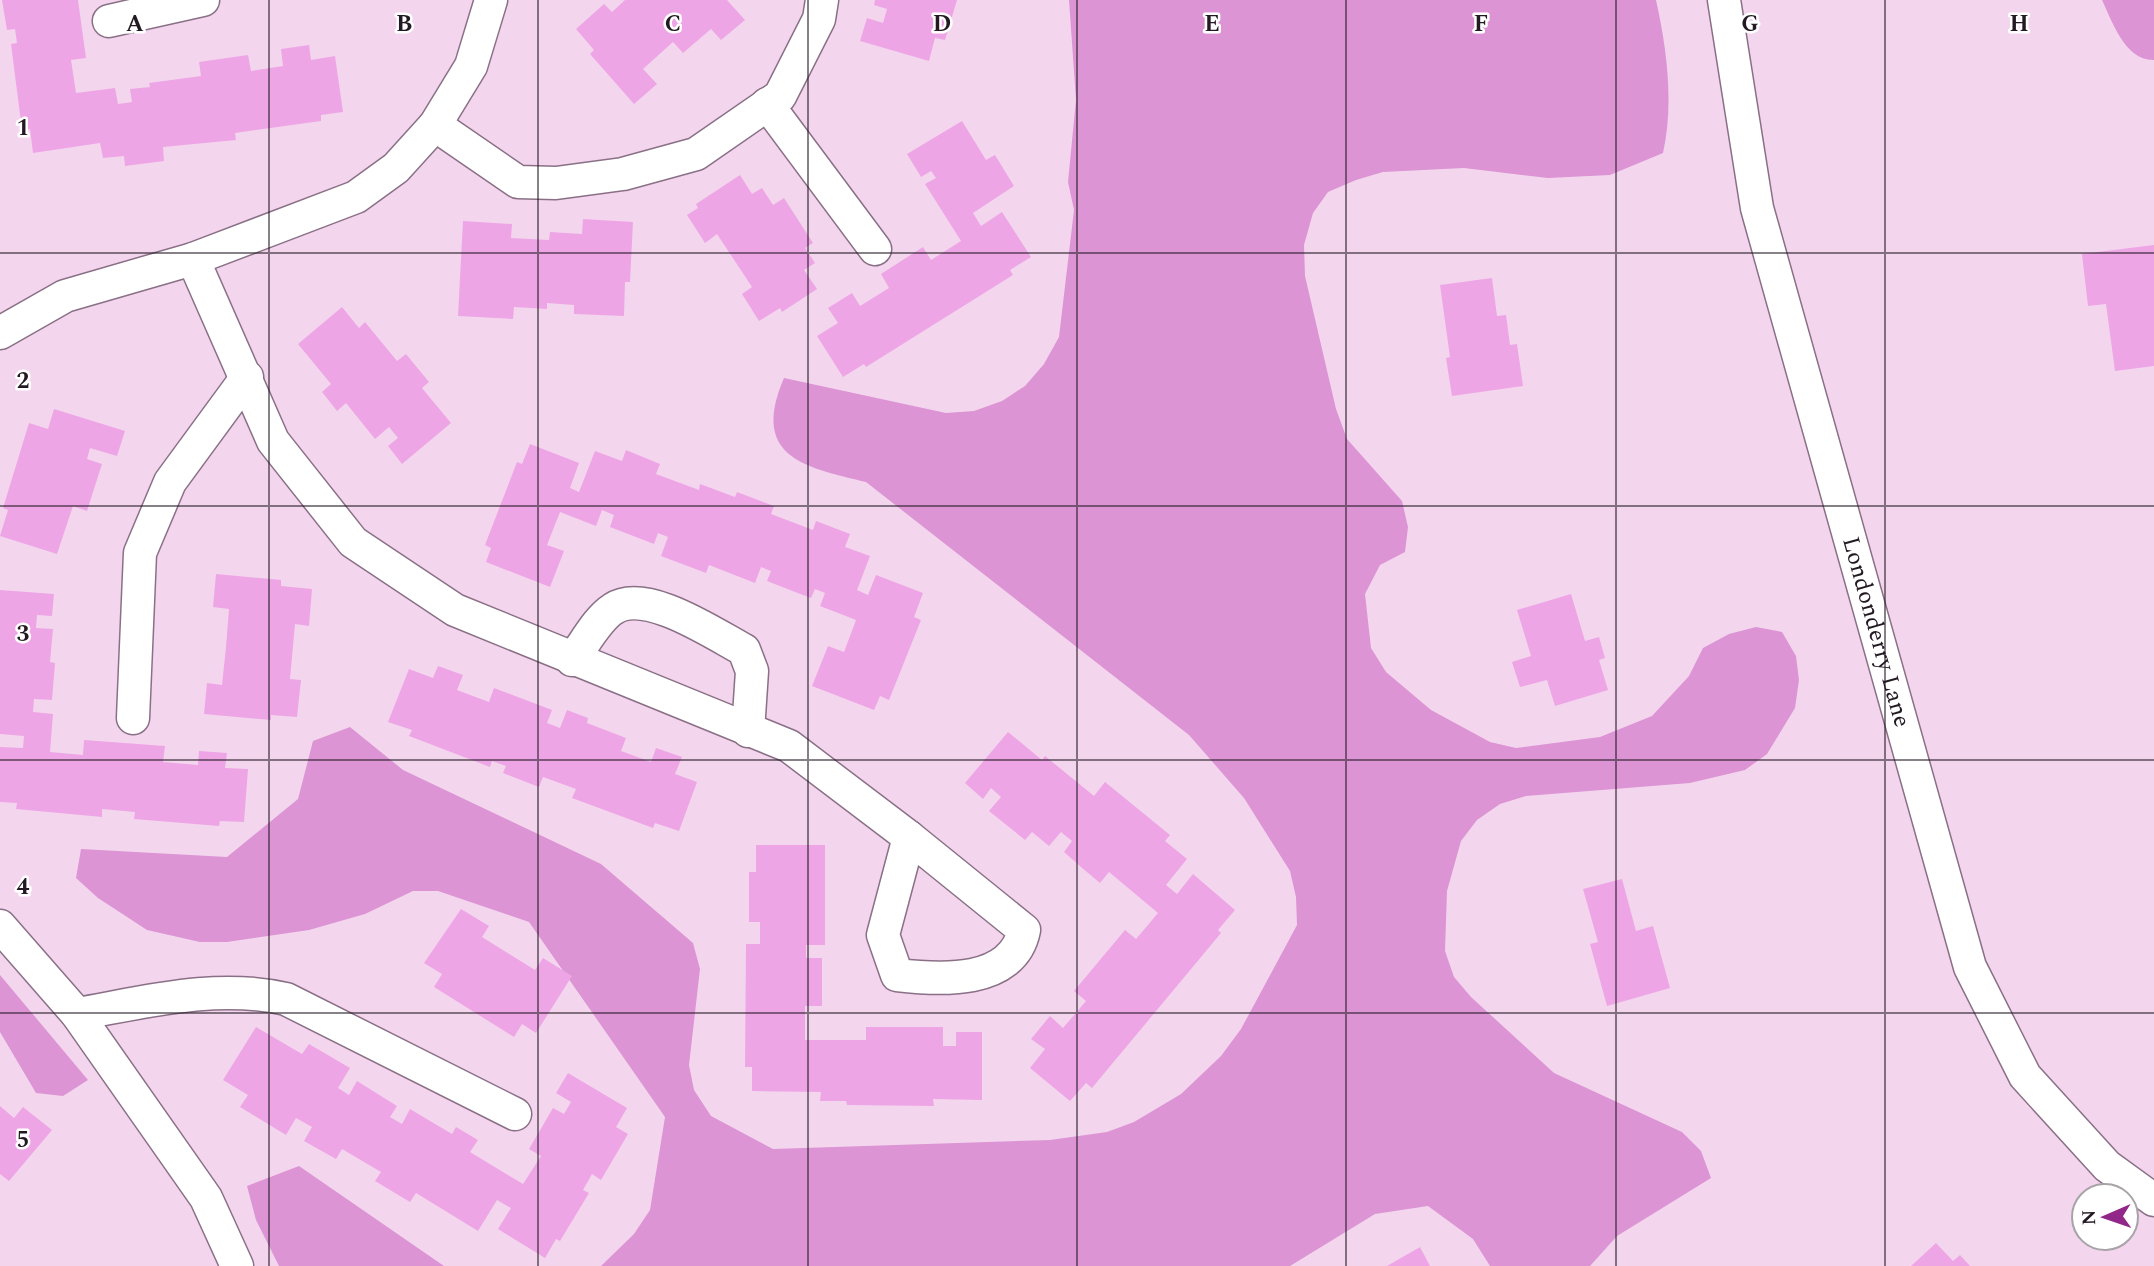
<svg xmlns="http://www.w3.org/2000/svg" width="2154" height="1266" viewBox="0 0 2154 1266" font-family="Spectral,serif">
<style>
.forest{fill:#dc94d4}
.building{fill:#eea5e5}
.lines{fill:none;stroke-linecap:round;stroke-linejoin:round}
.street-casing{stroke:#8a7086;stroke-width:35}
.street{stroke:#fff;stroke-width:32}
.grid{fill:none;stroke:#231922;stroke-width:2;stroke-opacity:0.55}
.labels{text-anchor:middle;dominant-baseline:central;stroke-width:5;stroke-linejoin:round;paint-order:stroke}
.street-label{font-size:24px;fill:#231922;stroke:#fff}
.grid-label{font-size:23px;text-anchor:middle;font-weight:bold;fill:#231922;stroke:#fff;stroke-width:5;stroke-linejoin:round;paint-order:stroke}
</style>
<rect width="100%" height="100%" fill="#f3d6ee"/>
<!-- forest -->
<path class="forest" d="M 1069,0 L 1656,0 C 1667,49 1674,104 1663,153 L 1610,175 L 1548,178 L 1464,168 L 1383,172 L 1356,180 L 1328,192 L 1313,213 L 1304,245 L 1305,276 L 1336,409 L 1347,439 L 1402,501 L 1408,527 L 1405,552 L 1380,565 L 1365,594 L 1371,648 L 1386,672 L 1431,710 L 1490,742 L 1516,748 L 1600,737 L 1652,716 L 1689,676 L 1703,648 L 1729,634 L 1756,627 L 1782,632 L 1796,656 L 1799,680 L 1795,708 L 1767,754 L 1745,770 L 1690,783 L 1526,796 L 1500,804 L 1477,820 L 1461,841 L 1447,891 L 1445,951 L 1454,977 L 1471,997 L 1554,1073 L 1682,1132 L 1701,1151 L 1711,1178 L 1617,1236 L 1590,1266 L 1490,1266 L 1473,1239 L 1428,1206 L 1375,1214 L 1290,1266 L 601,1266 L 634,1234 L 650,1210 L 665,1117 L 529,922 L 438,891 L 413,891 L 365,914 L 309,930 L 227,942 L 200,942 L 147,930 L 98,898 L 76,878 L 81,849 L 227,857 L 298,799 L 313,741 L 350,727 L 403,770 L 601,864 L 693,943 L 700,969 L 689,1065 L 694,1090 L 711,1116 L 773,1149 L 1050,1140 L 1107,1132 L 1134,1122 L 1181,1094 L 1221,1056 L 1241,1029 L 1297,925 L 1296,897 L 1290,871 L 1244,798 L 1189,735 L 866,482 C 804,467 750,457 784,378 L 946,413 L 974,411 L 1002,401 L 1025,386 L 1044,364 L 1059,337 L 1074,210 L 1068,182 L 1076,100 Z
M 2102,0 L 2154,0 L 2154,60 C 2125,61 2112,21 2102,0 Z
M 0,975 L 88,1080 L 63,1096 L 36,1093 L 0,1032 Z
M 299,1166 L 444,1266 L 279,1266 L 256,1220 L 247,1186 Z"/>
<!-- building -->
<path class="building" d="M 2,0 L 78,0 L 86,58 L 71,60 L 76,93 L 115,88 L 118,104 L 132,102 L 130,89 L 150,87 L 149,83 L 201,76 L 199,62 L 248,55 L 251,71 L 283,66 L 281,49 L 309,45 L 311,60 L 335,56 L 343,112 L 321,115 L 321,121 L 235,133 L 236,140 L 163,147 L 164,161 L 125,166 L 124,156 L 103,158 L 100,143 L 33,153 L 30,129 L 22,130 L 11,44 L 17,43 L 15,29 L 7,30 Z
M 625,0 L 727,0 L 745,20 L 721,40 L 711,29 L 683,53 L 673,42 L 643,69 L 657,84 L 634,104 L 590,54 L 594,50 L 576,29 L 604,4 L 612,12 Z
M 875,0 L 957,0 L 945,40 L 935,38 L 929,61 L 860,41 L 867,18 L 883,23 L 887,9 L 874,5 Z
M 962,121 L 986,160 L 995,155 L 1014,186 L 973,213 L 981,226 L 1002,212 L 1031,257 L 1010,270 L 1013,275 L 866,367 L 864,364 L 843,377 L 817,336 L 838,323 L 828,308 L 852,293 L 860,306 L 889,288 L 881,274 L 923,247 L 931,260 L 961,241 L 925,184 L 936,178 L 931,171 L 921,177 L 907,154 Z
M 740,175 L 752,194 L 762,188 L 773,205 L 784,198 L 813,243 L 805,248 L 815,263 L 804,270 L 817,289 L 782,312 L 780,308 L 759,321 L 742,294 L 752,287 L 717,234 L 705,243 L 687,215 L 698,208 L 696,204 Z
M 583,219 L 633,222 L 630,282 L 625,282 L 624,316 L 574,314 L 574,305 L 547,303 L 547,309 L 514,307 L 513,319 L 458,316 L 463,221 L 512,224 L 511,238 L 549,240 L 550,232 L 582,234 Z
M 2154,245 L 2154,366 L 2115,371 L 2106,304 L 2088,306 L 2082,254 Z
M 1492,278 L 1497,316 L 1506,315 L 1510,345 L 1517,344 L 1523,386 L 1452,396 L 1446,358 L 1450,357 L 1440,285 Z
M 342,307 L 359,328 L 365,322 L 397,361 L 406,354 L 429,382 L 422,388 L 451,423 L 402,464 L 388,446 L 398,438 L 389,427 L 375,439 L 346,403 L 337,411 L 322,392 L 331,384 L 298,344 Z
M 54,409 L 125,431 L 117,456 L 90,448 L 87,459 L 102,464 L 87,511 L 73,506 L 57,554 L 0,536 L 8,510 L 3,508 L 29,423 L 48,429 Z
M 530,444 L 579,463 L 570,488 L 579,492 L 595,451 L 622,461 L 626,450 L 660,464 L 656,474 L 699,490 L 700,484 L 735,497 L 737,492 L 774,506 L 771,514 L 813,530 L 816,521 L 850,534 L 845,547 L 870,556 L 857,590 L 868,595 L 876,575 L 923,593 L 914,617 L 921,620 L 889,700 L 880,696 L 874,710 L 812,686 L 828,646 L 844,652 L 856,620 L 820,606 L 825,593 L 815,589 L 811,598 L 790,590 L 767,581 L 771,571 L 761,567 L 755,583 L 709,565 L 706,573 L 661,556 L 668,537 L 658,533 L 654,544 L 610,527 L 614,515 L 602,510 L 596,526 L 560,512 L 547,545 L 564,551 L 550,587 L 486,562 L 491,548 L 485,545 L 517,462 L 522,464 Z
M 216,574 L 281,580 L 281,586 L 312,589 L 309,626 L 295,624 L 290,679 L 301,680 L 297,717 L 271,715 L 271,720 L 204,714 L 207,683 L 222,685 L 226,647 L 229,609 L 213,607 Z
M 0,590 L 54,594 L 52,616 L 37,615 L 36,628 L 53,629 L 50,662 L 55,663 L 52,700 L 34,699 L 33,712 L 53,714 L 50,752 L 83,755 L 84,740 L 165,746 L 163,762 L 198,765 L 199,751 L 227,753 L 225,768 L 248,769 L 244,822 L 220,821 L 219,826 L 134,819 L 135,812 L 102,809 L 102,817 L 16,809 L 17,803 L 0,802 L 0,747 L 23,748 L 24,736 L 0,734 Z
M 1571,594 L 1585,641 L 1599,637 L 1605,658 L 1599,660 L 1608,690 L 1555,706 L 1547,680 L 1520,687 L 1512,662 L 1531,656 L 1517,610 Z
M 438,666 L 463,675 L 457,690 L 489,702 L 494,688 L 552,710 L 547,723 L 560,728 L 567,710 L 588,718 L 587,723 L 626,738 L 621,751 L 651,762 L 656,748 L 682,757 L 675,774 L 697,782 L 679,831 L 655,823 L 653,828 L 572,798 L 576,789 L 543,777 L 539,787 L 503,773 L 506,766 L 492,761 L 490,767 L 409,736 L 412,730 L 388,722 L 409,669 L 433,678 Z
M 1008,732 L 1042,760 L 1045,756 L 1094,796 L 1105,782 L 1170,835 L 1165,841 L 1187,859 L 1166,885 L 1177,894 L 1193,874 L 1235,910 L 1218,930 L 1221,933 L 1092,1088 L 1086,1083 L 1070,1101 L 1030,1068 L 1045,1049 L 1031,1039 L 1050,1016 L 1063,1028 L 1086,1001 L 1074,991 L 1125,930 L 1136,939 L 1158,913 L 1109,872 L 1100,883 L 1081,867 L 1064,852 L 1072,841 L 1061,832 L 1049,846 L 1032,832 L 1025,840 L 989,811 L 1001,797 L 991,788 L 983,799 L 965,783 Z
M 756,845 L 825,845 L 825,945 L 806,945 L 806,958 L 822,958 L 822,1006 L 805,1006 L 805,1040 L 866,1040 L 866,1027 L 943,1027 L 943,1046 L 956,1046 L 956,1032 L 982,1032 L 982,1100 L 933,1099 L 934,1106 L 847,1105 L 846,1101 L 820,1101 L 821,1092 L 752,1091 L 752,1067 L 745,1067 L 746,944 L 760,944 L 760,922 L 749,922 L 749,872 L 756,872 Z
M 1622,879 L 1636,931 L 1653,926 L 1670,988 L 1607,1006 L 1590,944 L 1598,942 L 1583,889 Z
M 461,909 L 489,926 L 482,937 L 535,970 L 543,958 L 572,976 L 536,1033 L 522,1024 L 514,1037 L 434,987 L 442,974 L 424,963 Z
M 256,1027 L 302,1054 L 309,1044 L 350,1068 L 338,1088 L 349,1095 L 357,1081 L 397,1106 L 390,1117 L 402,1124 L 410,1109 L 452,1134 L 456,1127 L 478,1140 L 470,1152 L 523,1184 L 541,1156 L 529,1149 L 553,1108 L 564,1114 L 571,1102 L 556,1093 L 568,1073 L 627,1108 L 616,1127 L 628,1134 L 601,1180 L 592,1174 L 583,1190 L 589,1193 L 560,1241 L 556,1239 L 545,1258 L 498,1229 L 511,1208 L 497,1200 L 478,1231 L 416,1193 L 410,1202 L 375,1181 L 381,1172 L 342,1149 L 336,1159 L 304,1141 L 312,1127 L 296,1118 L 286,1135 L 240,1107 L 248,1095 L 223,1080 Z
M 0,1106 L 14,1118 L 23,1107 L 52,1130 L 9,1181 L 0,1174 Z
M 1936,1243 L 1953,1261 L 1960,1255 L 1970,1266 L 1911,1266 Z
M 1420,1247 L 1430,1266 L 1387,1266 Z"/>
<g class="lines">
<!-- street casing -->
<g class="street-casing">
<g id="street">
<path id="s1" d="M 1724,0 L 1757,208 L 1970,967 L 2025,1076 L 2107,1166 L 2154,1200"/>
<path d="M 109,21 L 203,0"/>
<path d="M 767,104 L 875,249"/>
<path d="M 435,125 L 518,182 L 556,183 L 623,174 L 696,154 L 780,96 L 819,19 L 822,0"/>
<path d="M 193,259 L 273,441 L 353,542 L 455,610 L 789,746 L 909,837"/>
<path d="M 0,333 L 65,296 L 193,259 L 356,197 L 396,168 L 435,125 L 471,66 L 491,0"/>
<path d="M 572,660 C 584,645 597,619 613,609 C 645,587 714,634 744,650 L 752,671 L 748,731"/>
<path d="M 133,718 L 140,553 L 170,482 L 247,377"/>
<path d="M 909,837 L 1024,930 C 1013,985 940,980 897,975 L 883,935 Z"/>
<path d="M 0,926 L 77,1014 L 206,1198 L 237,1266"/>
<path d="M 77,1014 C 146,1002 217,983 286,999 L 515,1114"/>
</g>
</g>
<!-- street -->
<use href="#street" class="street"/>
</g>
<!-- grid -->
<path class="grid" d="M 269,0 L 269,1266M 538,0 L 538,1266M 808,0 L 808,1266M 1077,0 L 1077,1266M 1346,0 L 1346,1266M 1616,0 L 1616,1266M 1885,0 L 1885,1266M 0,253 L 2154,253M 0,506 L 2154,506M 0,760 L 2154,760M 0,1013 L 2154,1013"/>
<g class="labels">
<!-- street labels -->
<g class="street-label">
<text stroke="none"><textPath href="#s1" startOffset="651">Londonderry Lane</textPath></text>
</g>
</g>
<g class="grid-label">
<text x="135" y="31">A</text>
<text x="404" y="31">B</text>
<text x="673" y="31">C</text>
<text x="942" y="31">D</text>
<text x="1212" y="31">E</text>
<text x="1481" y="31">F</text>
<text x="1750" y="31">G</text>
<text x="2019" y="31">H</text>
<text x="23" y="135">1</text>
<text x="23" y="388">2</text>
<text x="23" y="641">3</text>
<text x="23" y="894">4</text>
<text x="23" y="1147">5</text>
</g>
<!-- north arrow -->
<g transform="translate(2105 1217) rotate(268)"><circle r="33" fill="#ffffff" stroke="#a7a3a7" stroke-width="2"/>
<path d="M0-5L12 26L0 18L-12 26Z" fill="#92278a"/>
<text y="-10" font-size="19" font-weight="bold" text-anchor="middle" fill="#231922">N</text>
</g>
</svg>
